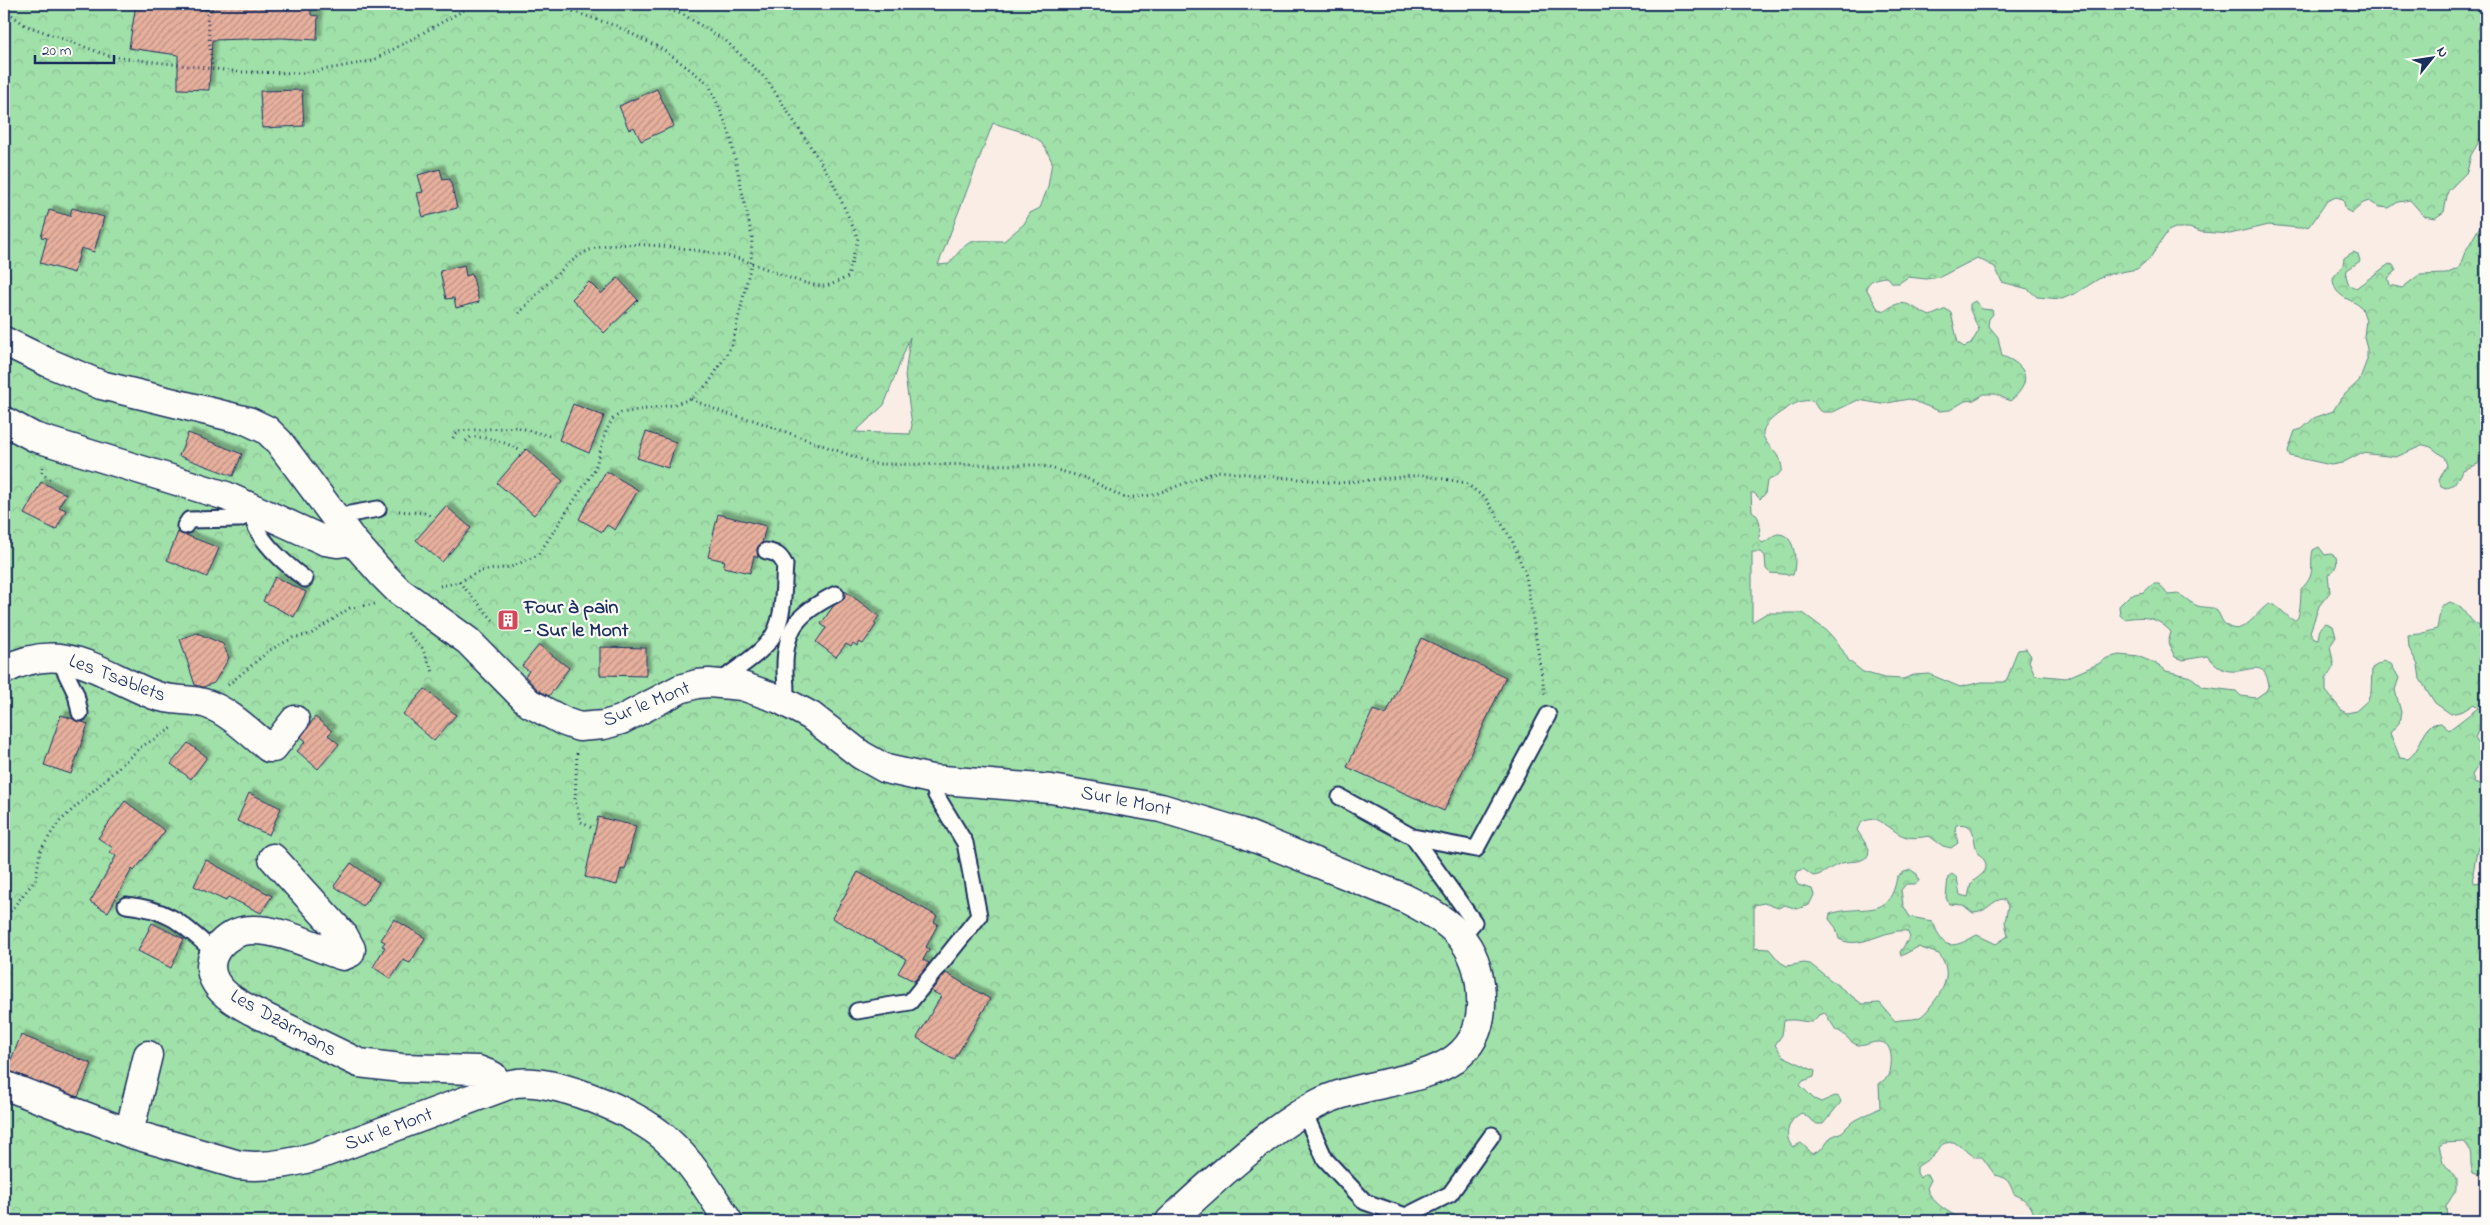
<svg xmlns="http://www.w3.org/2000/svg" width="2490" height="1225" viewBox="0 0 2490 1225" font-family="'Indie Flower',sans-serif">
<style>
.forest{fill:url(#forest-crowns);stroke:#5e8884;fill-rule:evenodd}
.building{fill:url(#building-hatch);stroke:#1b2f5e;filter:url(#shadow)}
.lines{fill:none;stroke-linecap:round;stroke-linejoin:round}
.service-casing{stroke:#1b2f5e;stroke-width:19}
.minor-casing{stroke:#1b2f5e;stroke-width:31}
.path{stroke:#1b2f5e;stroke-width:3;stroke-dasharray:1 4;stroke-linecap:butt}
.service{stroke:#fdfcf7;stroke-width:15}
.minor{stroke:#fdfcf7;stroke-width:28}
.labels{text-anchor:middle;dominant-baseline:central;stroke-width:4.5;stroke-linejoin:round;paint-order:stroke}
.poi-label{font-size:20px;font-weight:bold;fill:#1b2f5e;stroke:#fdfcf7;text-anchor:start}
.street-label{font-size:20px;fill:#1b2f5e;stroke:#fdfcf7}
</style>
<defs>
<pattern id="forest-crowns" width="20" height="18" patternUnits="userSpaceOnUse" patternTransform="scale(1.25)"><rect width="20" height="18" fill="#a0e0a9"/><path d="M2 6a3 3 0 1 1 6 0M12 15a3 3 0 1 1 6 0" fill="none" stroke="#89c094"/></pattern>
<pattern id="building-hatch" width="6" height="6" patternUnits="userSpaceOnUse" patternTransform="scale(1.25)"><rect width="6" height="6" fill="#e7b09d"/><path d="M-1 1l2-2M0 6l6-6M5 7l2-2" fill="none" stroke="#ba9083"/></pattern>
<filter id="shadow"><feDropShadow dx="4.5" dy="-4.5" stdDeviation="1" flood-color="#0004"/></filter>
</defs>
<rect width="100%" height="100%" fill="#f9ede5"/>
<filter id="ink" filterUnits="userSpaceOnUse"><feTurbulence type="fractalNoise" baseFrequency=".02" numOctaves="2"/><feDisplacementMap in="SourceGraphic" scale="10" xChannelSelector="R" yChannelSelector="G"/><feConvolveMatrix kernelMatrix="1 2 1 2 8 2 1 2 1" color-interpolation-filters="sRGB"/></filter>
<g filter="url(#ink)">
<!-- forest -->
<path class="forest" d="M 4,4 L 2486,4 L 2486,135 L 2480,140 L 2471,155 L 2467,172 L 2448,191 L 2444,212 L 2435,218 L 2424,216 L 2410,200 L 2398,202 L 2389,208 L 2379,207 L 2369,201 L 2363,203 L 2352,213 L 2346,210 L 2343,199 L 2336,197 L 2327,201 L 2310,226 L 2299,228 L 2268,225 L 2230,234 L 2201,232 L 2189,228 L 2175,228 L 2168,231 L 2150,258 L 2137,269 L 2105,275 L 2076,293 L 2062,299 L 2037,297 L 2028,289 L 2002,282 L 1995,267 L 1977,258 L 1940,277 L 1926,279 L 1908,277 L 1899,283 L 1893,283 L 1886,277 C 1877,278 1870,279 1866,288 L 1878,309 L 1885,311 C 1905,295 1911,308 1930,316 L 1946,309 L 1951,313 L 1958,343 L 1964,347 L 1971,344 L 1979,330 L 1970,310 L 1970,304 L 1975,301 L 1982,309 L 1992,310 L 1993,314 L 1989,319 L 1988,325 L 1998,337 L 2002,356 C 2028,365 2033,383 2010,401 L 1995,394 L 1984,394 L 1974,400 L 1965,401 L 1950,410 L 1939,411 L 1909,399 L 1882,404 L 1858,400 L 1833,412 L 1823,412 L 1818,409 L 1813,401 C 1802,399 1793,404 1784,410 C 1738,440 1782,443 1782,470 L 1777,476 L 1767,481 L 1765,494 L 1760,499 L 1754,493 L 1751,493 L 1752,511 C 1762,518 1760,527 1759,539 L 1762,543 C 1769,541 1772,534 1779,534 C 1796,535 1797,563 1793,575 L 1770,573 L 1766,569 L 1765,556 L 1761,552 L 1752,552 L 1752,622 L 1767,613 L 1803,613 L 1827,631 L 1838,643 L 1849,661 L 1863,672 L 1884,678 L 1903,679 L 1914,675 L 1929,674 L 1960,687 L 1982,682 L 2005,682 C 2012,671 2012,661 2018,650 L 2026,649 L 2031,656 L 2029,661 L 2035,675 L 2066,678 L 2098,664 L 2107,658 L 2119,655 L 2140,657 L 2159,665 L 2166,671 L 2191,677 L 2203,687 L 2236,691 L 2241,696 L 2256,698 L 2266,691 L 2269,685 C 2264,657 2249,673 2230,671 C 2221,671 2214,662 2207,656 L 2183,660 L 2175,657 L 2168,643 L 2171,632 C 2156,616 2144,616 2124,619 L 2120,615 L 2119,606 L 2130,595 L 2144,592 L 2153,584 L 2159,584 L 2168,595 L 2179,594 C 2184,597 2192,604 2198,606 C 2204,608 2211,606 2217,611 C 2220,614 2221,621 2225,624 C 2243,640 2257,610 2269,604 C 2287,605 2300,648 2301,589 C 2317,574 2309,568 2313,550 L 2319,547 L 2325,555 L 2331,554 L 2336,557 C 2338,566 2335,570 2328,575 L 2330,592 L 2319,606 L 2310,632 L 2314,639 L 2318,640 C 2319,632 2319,628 2326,623 L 2333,626 L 2336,637 L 2330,646 L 2334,666 L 2326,679 L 2326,691 L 2342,711 L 2347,713 L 2356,711 L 2368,700 L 2371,692 L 2372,668 L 2384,661 L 2391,664 L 2399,678 L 2395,690 L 2401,712 L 2399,723 L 2390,733 L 2400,758 L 2408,759 C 2421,750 2420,734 2432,724 L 2441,723 L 2449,730 L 2478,708 L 2474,704 L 2463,711 L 2451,714 L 2435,703 L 2420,679 L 2418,665 L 2409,648 L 2408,635 L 2420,634 L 2437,629 L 2441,606 L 2450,602 L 2461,607 L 2473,622 L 2486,630 L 2486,713 L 2475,738 L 2485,755 L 2472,775 L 2474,783 L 2480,785 L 2486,783 L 2486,840 L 2478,846 L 2473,873 L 2474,883 L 2486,881 L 2485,1169 L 2479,1175 L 2473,1173 C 2468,1161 2475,1152 2464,1142 L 2444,1143 L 2439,1146 L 2443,1162 L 2456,1179 L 2456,1190 L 2446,1206 L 2447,1221 L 2036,1221 C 2032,1206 2029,1201 2014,1194 C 2010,1184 2008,1177 1995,1175 L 1982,1157 L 1975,1157 L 1954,1142 C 1938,1143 1943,1146 1934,1155 C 1930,1159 1922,1163 1917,1167 L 1917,1173 L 1920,1178 L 1924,1174 L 1928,1174 L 1931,1180 L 1927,1188 C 1931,1203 1953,1216 1968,1221 L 4,1221 ZM 993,123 L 1026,133 L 1039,140 L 1046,149 L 1052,162 L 1048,187 L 1040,208 L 1030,213 L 1024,224 L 1004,241 C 969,241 971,236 949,264 L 938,265 ZM 910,337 L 905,376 L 912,425 L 910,434 L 855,432 L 884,405 ZM 1876,819 C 1900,831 1898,842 1929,836 L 1943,846 L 1951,848 L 1958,843 L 1955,830 L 1956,825 C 1978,821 1972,840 1977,850 C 1979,856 1987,860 1986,867 C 1985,875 1975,878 1971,884 L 1968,897 L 1960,895 L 1957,878 L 1952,874 L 1948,877 L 1946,898 L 1949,904 L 1963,905 L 1973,913 C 1987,913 1992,899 2004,899 L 2008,906 L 2005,922 L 2008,936 L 1996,944 L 1977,935 C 1967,940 1950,952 1941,939 C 1937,934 1936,927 1932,921 L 1910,917 L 1903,905 L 1901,890 L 1906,884 L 1915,884 L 1919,881 L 1917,874 L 1911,870 L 1904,872 L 1897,877 C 1889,922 1864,903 1830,914 L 1829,919 L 1836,928 L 1839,939 C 1861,951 1884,928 1907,931 L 1910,937 L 1900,952 L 1901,956 L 1918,947 L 1939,954 C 1954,973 1943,991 1930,1007 C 1927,1011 1923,1016 1918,1018 C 1912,1020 1902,1019 1895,1021 L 1880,1003 L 1862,1004 L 1810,964 L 1804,963 L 1787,966 L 1780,962 L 1769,949 L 1754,948 L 1754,905 L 1764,903 L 1778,908 L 1785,905 L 1797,909 L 1809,905 L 1814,895 L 1812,889 L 1798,885 L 1795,879 L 1798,871 L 1803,869 L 1813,876 C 1824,875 1831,866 1842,863 C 1853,860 1858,864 1868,856 L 1869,849 L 1857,830 C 1861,820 1866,820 1876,819 ZM 1825,1013 L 1836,1030 C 1846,1033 1849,1043 1858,1045 C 1864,1047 1871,1042 1877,1042 C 1895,1040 1892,1066 1889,1076 L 1879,1084 L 1880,1108 L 1852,1122 L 1842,1132 L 1831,1137 L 1823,1148 L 1813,1154 L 1801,1143 L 1793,1147 C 1782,1137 1789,1118 1802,1113 L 1817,1124 L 1823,1124 L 1841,1102 L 1839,1097 L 1835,1096 L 1821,1102 L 1814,1099 L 1800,1085 L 1803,1081 L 1814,1077 L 1815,1071 L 1783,1056 L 1775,1045 L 1782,1035 L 1784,1021 C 1793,1018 1802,1022 1812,1022 L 1819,1015 Z
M 2486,216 L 2486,454 L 2481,456 L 2478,464 L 2463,470 L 2454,484 L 2446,488 L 2441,486 L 2439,480 L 2447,465 L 2444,457 L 2431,447 L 2424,445 L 2396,457 L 2361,453 L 2342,463 L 2331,465 L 2290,456 L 2288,451 L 2295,431 L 2302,429 L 2314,418 L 2333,411 L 2341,398 L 2359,381 L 2367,360 L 2367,349 L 2364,336 L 2366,320 L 2362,308 C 2350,297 2334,299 2333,278 L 2343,265 L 2344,258 L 2353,252 L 2358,254 L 2360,261 L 2347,270 L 2346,276 L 2349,285 L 2356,288 L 2389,264 L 2393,265 L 2396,271 L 2388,278 L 2390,285 L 2402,288 L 2419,275 L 2446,274 L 2459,268 L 2465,252 Z"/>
<!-- building -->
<path class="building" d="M 136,4 L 169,4 L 212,11 L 212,4 L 311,5 L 311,15 L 318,16 L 317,40 L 282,38 L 212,40 L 209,90 L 178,89 L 178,55 L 129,48 Z
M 657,89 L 674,126 L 641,141 L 634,127 L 629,130 L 619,106 Z
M 302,90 L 304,126 L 262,128 L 260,91 Z
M 440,169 L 443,180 L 450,179 L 457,208 L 423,217 L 417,193 L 423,192 L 418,175 Z
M 72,208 L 104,217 L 94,252 L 81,248 L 74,273 L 40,263 L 47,238 L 41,237 L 49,210 L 70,216 Z
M 464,265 L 466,276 L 472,274 L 479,302 L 456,308 L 454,298 L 446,299 L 440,271 Z
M 618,278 L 638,300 L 604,333 L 572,299 L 589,282 L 601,294 Z
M 573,404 L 604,416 L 589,453 L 559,440 Z
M 646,432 L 676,442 L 668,468 L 637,458 Z
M 188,433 L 242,454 L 233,476 L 179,456 Z
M 526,449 L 563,481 L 534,515 L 497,483 Z
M 606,471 L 638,490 L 615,530 L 607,525 L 602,532 L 579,519 Z
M 41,482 L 66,494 L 59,507 L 66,510 L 56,530 L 24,514 Z
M 446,506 L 471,528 L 442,562 L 416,540 Z
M 718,514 L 766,526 L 762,543 L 757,549 L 758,558 L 754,556 L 750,573 L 723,567 L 725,561 L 708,557 Z
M 178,532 L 219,548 L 207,577 L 167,560 Z
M 275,577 L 306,592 L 294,617 L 263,601 Z
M 845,591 L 879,616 L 874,623 L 876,625 L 863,644 L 859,642 L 857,646 L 853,643 L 851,647 L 846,644 L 836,657 L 816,642 L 826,628 L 821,624 L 834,605 L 844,599 Z
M 197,633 L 223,644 L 229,658 L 214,683 L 203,687 L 195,685 L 180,639 Z
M 1421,638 L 1506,677 L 1444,811 L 1347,767 L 1373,710 L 1386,715 Z
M 539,645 L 569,668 L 549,696 L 538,690 L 525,676 L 529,671 L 522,666 Z
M 600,647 L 646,648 L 646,676 L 600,675 Z
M 425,689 L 456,715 L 434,741 L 403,714 Z
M 61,715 L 88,724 L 71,774 L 44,765 Z
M 315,717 L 332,731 L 328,735 L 339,744 L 318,769 L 297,751 L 306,741 L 301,737 Z
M 188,743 L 207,757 L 191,779 L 171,764 Z
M 249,793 L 281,808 L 269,835 L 237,821 Z
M 125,801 L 165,831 L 134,871 L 132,869 L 108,912 L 90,902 L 116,856 L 110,852 L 113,848 L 98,838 Z
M 598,817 L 636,826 L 625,870 L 621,869 L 617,885 L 585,877 Z
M 206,860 L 272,896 L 261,913 L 228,897 L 226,901 L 194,886 Z
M 351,863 L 379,883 L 363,906 L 334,886 Z
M 858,872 L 937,916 L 934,922 L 938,924 L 926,947 L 929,949 L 923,960 L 929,963 L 914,981 L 898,973 L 906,959 L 832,918 Z
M 394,919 L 425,938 L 410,963 L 403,960 L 391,979 L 373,967 L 385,947 L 382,946 L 385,942 L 381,940 Z
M 152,923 L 184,939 L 171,968 L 138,951 Z
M 946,973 L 990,999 L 954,1060 L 917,1038 L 941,996 L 931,991 Z
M 21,1035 L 92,1064 L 78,1097 L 7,1070 Z"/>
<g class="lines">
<!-- service casing -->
<g class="service-casing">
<path id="service" d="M 253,508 C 247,533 288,566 305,579
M 338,520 L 350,514 L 378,509
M 185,526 L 189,520 L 239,519 L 251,514
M 62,658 L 63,667 L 76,694 L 80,713
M 725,684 L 725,678 C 741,665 764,652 774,634 C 785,614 783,586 785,565 C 780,555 776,553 766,551
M 783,701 C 788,690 785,683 785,671 C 784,628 798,613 836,594
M 1340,797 L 1413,837
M 126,905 C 169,909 183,924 214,952
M 1461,937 L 1474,922 L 1413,837 L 1476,849 L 1548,715
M 857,1011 L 910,1002 L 979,916 L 965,843 L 936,795 L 931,779
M 1304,1112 L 1325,1159 L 1365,1202 L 1406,1216 L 1450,1194 L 1492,1135"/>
</g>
<!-- minor casing -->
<g class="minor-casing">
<path id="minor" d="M 4,341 L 49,363 L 101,385 L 248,421 L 267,430 L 279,442 L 353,541 L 382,574 L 399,591 L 468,641 L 529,703 L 565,722 L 579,727 L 604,725 L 621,720 L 680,689 L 697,684 L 709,683 L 742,686 L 779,699 L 811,716 L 861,755 L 886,769 L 931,779 L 1051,789 L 1161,808 L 1240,832 L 1404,898 C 1444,918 1474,936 1480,984 C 1494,1094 1379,1070 1315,1105 C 1266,1132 1210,1183 1170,1221
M 4,421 L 34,437 L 226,496 L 325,541 L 337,543 L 353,541
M 4,670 C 65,639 98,673 154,695 C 172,702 190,698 207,704 C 230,712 250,733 269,748 L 273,748 L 295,720
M 273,858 L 344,936 L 351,949 L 350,953 L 343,956 C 314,947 282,929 251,930 C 226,930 200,958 216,983 C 224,996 239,1004 252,1011 L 359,1063 L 401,1068 L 478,1070 L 493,1076 L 500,1088
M 4,1085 L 129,1133 L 239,1165 C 266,1168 290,1164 316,1156 L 511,1084 C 549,1075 637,1112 666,1139 C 692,1162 710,1192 728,1221
M 129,1133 L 148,1055"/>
</g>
<!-- path -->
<path class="path" d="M 206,4 L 212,67
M 4,9 L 25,25 L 112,57 L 241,72 L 305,73 L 372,61 L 475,4
M 519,313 C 536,296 569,258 590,250 C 623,237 702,250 736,258 C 762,265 798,285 823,286 C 830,286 841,280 848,277 L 858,238 L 831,178 L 767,80 L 726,41 L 684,15 L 651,4
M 691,399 L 724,413 L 753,420 L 874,464 L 1039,465 L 1086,478 L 1125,498 L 1153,495 L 1218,471 L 1338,483 L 1422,475 L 1466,483 L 1486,499 L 1512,540 L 1526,576 L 1545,695
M 453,438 L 458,431 L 517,427 L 553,437
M 466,441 L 471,437 C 489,437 503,441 519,450
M 43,467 L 42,473 L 52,481
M 399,511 L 424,513 L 430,516
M 459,582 L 494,621
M 440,586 L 459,582 L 480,571 L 511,567 L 538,555 L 595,469 L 606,431 L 613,419 L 621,413 L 672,405 L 691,399 L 709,383 L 732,345 L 751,264 L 752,237 L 729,131 L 709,84 L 664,50 L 616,26 L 551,4
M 408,633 L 422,648 L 434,674
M 228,685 L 270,650 L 293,638 L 311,634 L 350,608 L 375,604
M 577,753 L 575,800 L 581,822 L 592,828
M 4,919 L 36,879 L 40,851 L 58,823 L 141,747 L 174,727"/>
<!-- service -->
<use href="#service" class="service"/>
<!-- minor -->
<use href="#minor" class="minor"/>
</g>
</g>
<!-- icons -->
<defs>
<g id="building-square" transform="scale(1.125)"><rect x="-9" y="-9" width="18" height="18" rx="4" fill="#d1495b" stroke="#fdfcf7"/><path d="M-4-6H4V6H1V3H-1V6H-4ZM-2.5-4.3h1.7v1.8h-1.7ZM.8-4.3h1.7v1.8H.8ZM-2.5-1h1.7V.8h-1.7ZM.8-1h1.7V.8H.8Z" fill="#fff"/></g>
</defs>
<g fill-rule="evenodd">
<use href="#building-square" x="508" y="620"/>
</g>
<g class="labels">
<!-- poi labels -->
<g class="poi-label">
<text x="524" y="608">Four à pain<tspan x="524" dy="23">- Sur le Mont</tspan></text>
</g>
<!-- street labels -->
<g class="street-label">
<text transform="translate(117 679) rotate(21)">Les Tsablets</text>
<text transform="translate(647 705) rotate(-22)">Sur le Mont</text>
<text transform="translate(1126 802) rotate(11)">Sur le Mont</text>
<text transform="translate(283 1024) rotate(29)">Les Dzarmans</text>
<text transform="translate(389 1130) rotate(-20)">Sur le Mont</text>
</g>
</g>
<!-- margin -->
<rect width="2490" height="1225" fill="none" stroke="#fdfcf7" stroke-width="20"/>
<rect x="10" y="10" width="2470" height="1205" fill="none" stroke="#1b2f5e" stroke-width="2" filter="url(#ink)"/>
<!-- north arrow -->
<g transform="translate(2432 58) rotate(60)" stroke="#fdfcf7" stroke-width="4" paint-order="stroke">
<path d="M0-4L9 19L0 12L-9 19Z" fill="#1b2f5e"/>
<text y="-8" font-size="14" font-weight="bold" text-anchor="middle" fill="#1b2f5e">N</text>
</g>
<!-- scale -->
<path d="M35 55v8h79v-8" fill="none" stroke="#1b2f5e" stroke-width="2.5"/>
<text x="42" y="55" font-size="15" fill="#1b2f5e" stroke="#fdfcf7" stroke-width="4" paint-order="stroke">20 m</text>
</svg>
